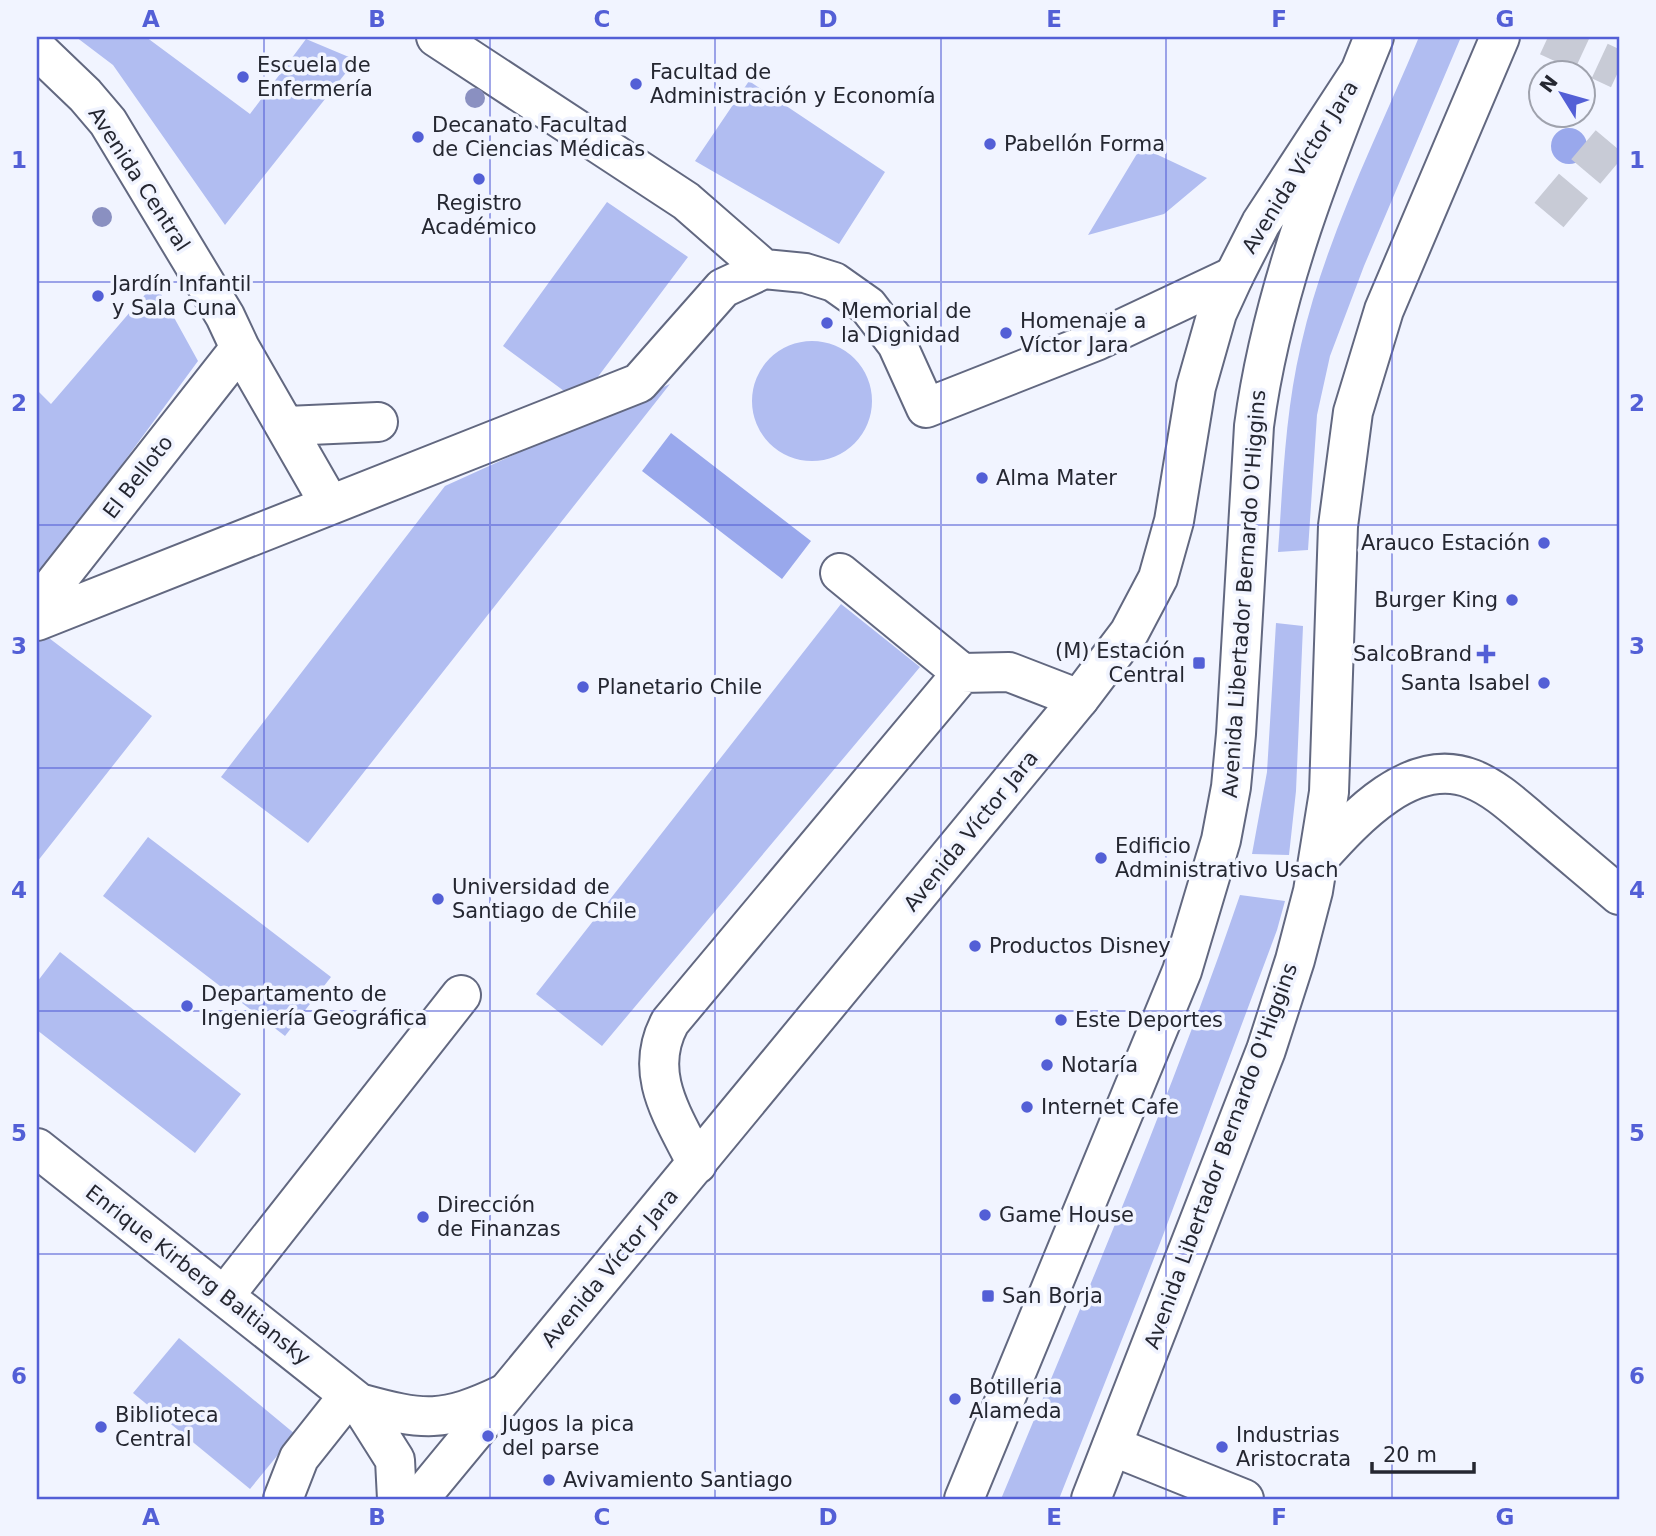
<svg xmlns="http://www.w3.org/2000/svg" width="1656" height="1536" viewBox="0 0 1656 1536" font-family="'DejaVu Sans',sans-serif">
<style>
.green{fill:#b1bdf1}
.water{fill:#99a8ec}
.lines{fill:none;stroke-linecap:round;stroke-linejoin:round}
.minor-tunnel{stroke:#c8cbd6;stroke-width:38;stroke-dasharray:38 19;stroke-linecap:butt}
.minor-casing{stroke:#626880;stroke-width:42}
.major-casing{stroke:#626880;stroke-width:42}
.minor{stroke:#fff;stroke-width:38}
.major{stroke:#fff;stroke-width:38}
.tree{fill:#8a90c1}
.grid{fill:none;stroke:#535fd6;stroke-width:2;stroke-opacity:0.55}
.poi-dot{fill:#535fd6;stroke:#f1f4ff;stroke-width:2.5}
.labels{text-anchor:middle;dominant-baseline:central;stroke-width:7;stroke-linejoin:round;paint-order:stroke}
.poi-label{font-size:21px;fill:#252731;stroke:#f1f4ff;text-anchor:start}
.street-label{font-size:21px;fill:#252731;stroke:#f1f4ff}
.neatline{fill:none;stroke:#535fd6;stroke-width:2.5}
.grid-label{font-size:23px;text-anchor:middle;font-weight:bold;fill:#535fd6}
</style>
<rect width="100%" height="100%" fill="#f1f4ff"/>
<!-- green -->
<path class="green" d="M 76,37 L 146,37 L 250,114 L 306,39 L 356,60 L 225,225 L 113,65 Z
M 1419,37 L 1461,37 L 1364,266 L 1330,356 L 1317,415 L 1308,550 L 1278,552 C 1283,482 1285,413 1301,345 C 1325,239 1377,137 1419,37 Z
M 749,81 L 885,172 L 839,244 L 695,161 Z
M 1141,147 L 1207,178 L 1164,214 L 1088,235 Z
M 607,202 L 688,257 L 579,402 L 503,346 Z
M 155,283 L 198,361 L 37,580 L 37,390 L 51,404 Z
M752 401a60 60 0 1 1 120 0a60 60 0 1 1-120 0Z
M 670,384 L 308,843 L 221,777 L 445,486 Z
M 841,604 L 920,667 L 602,1046 L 536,994 Z
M 1276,623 L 1303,626 L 1296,791 L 1289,855 L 1252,854 L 1267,772 Z
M 41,632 L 152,716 L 37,862 L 37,637 Z
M 148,837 L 331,977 L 285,1036 L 103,896 Z
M 1240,895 L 1285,901 L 1277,930 L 1162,1238 L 1059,1499 L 1001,1499 C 1084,1299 1170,1100 1240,895 Z
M 60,952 L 241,1094 L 195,1153 L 37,1030 L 37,982 Z
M 179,1338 L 295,1434 L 250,1489 L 133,1393 Z"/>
<!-- water -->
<path class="water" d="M1551 146a18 18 0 1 1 36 0a18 18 0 1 1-36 0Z
M 671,433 L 811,541 L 782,579 L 642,471 Z"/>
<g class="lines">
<!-- minor-tunnel -->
<path class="minor-tunnel" d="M 1548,37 L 1619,70
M 1549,215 L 1619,132"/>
<!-- minor casing -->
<g class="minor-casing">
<path id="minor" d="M 436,37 L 686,201 L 764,269
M 37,49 L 85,95 L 108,122 L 225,316 L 240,348 L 329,503
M 287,426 L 378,422
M 840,573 L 962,673 L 1009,672 L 1079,699
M 37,606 L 240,348
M 37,621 L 639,383 L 723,288 L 764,269 L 805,273 L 834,282 L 868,306 L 897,344 L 926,408 L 1096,341 L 1234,276
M 1319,858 C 1355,818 1412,755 1472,779 C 1495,788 1514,806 1533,822 C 1562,847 1591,871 1619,895
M 37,1148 L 359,1403 L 395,1460 L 397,1499
M 697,1164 C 674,1117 642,1074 670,1022 L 962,673
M 225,1295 L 461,995
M 359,1403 C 424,1421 443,1423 504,1394
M 1112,1446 L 1244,1499
M 283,1499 L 299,1458 L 349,1395"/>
</g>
<!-- major casing -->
<g class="major-casing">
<path id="major" d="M 419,1499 L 1079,699 L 1129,633 L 1158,578 L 1174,521 L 1196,387 L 1217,313 L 1234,276 L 1261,223 L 1359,73
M 964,1499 L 1182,971 L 1221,840 L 1231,787 L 1236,734 L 1254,426 C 1272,291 1323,163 1374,37
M 1091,1499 L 1266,1050 L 1295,960 L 1313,891 L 1329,792 L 1338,526 L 1353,412 L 1384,310 L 1500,37"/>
</g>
<!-- minor -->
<use href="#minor" class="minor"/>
<!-- major -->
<use href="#major" class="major"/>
</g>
<!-- trees -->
<g class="tree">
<circle cx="475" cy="98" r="10"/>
<circle cx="102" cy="217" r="10"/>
</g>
<!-- grid -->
<path class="grid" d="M 264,37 L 264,1499M 490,37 L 490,1499M 715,37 L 715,1499M 941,37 L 941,1499M 1166,37 L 1166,1499M 1392,37 L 1392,1499M 37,282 L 1619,282M 37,525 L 1619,525M 37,768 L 1619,768M 37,1011 L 1619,1011M 37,1254 L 1619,1254"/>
<!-- markers -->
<g class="poi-dot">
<circle cx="243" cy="77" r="7"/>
<circle cx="636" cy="84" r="7"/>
<circle cx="418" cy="137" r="7"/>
<circle cx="990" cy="144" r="7"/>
<circle cx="479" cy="179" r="7"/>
<circle cx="98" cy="296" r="7"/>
<circle cx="827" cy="323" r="7"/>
<circle cx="1006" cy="333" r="7"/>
<circle cx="982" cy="478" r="7"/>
<circle cx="1544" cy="543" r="7"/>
<circle cx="1512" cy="600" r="7"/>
<path d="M1482.5 643.5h7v7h7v7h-7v7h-7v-7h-7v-7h7z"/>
<rect x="1192" y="656" width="14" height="14" rx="3.5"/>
<circle cx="1544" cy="683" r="7"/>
<circle cx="583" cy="687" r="7"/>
<circle cx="1101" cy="858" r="7"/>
<circle cx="438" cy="899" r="7"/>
<circle cx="975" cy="946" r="7"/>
<circle cx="187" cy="1006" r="7"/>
<circle cx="1061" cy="1020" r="7"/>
<circle cx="1047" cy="1065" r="7"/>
<circle cx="1027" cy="1107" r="7"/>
<circle cx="985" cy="1215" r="7"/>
<circle cx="423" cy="1217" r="7"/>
<rect x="981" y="1289" width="14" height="14" rx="3.5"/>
<circle cx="955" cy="1399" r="7"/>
<circle cx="101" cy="1427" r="7"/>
<circle cx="488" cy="1436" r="7"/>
<circle cx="1222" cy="1447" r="7"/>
<circle cx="549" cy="1480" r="7"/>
</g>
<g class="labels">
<!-- poi labels -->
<g class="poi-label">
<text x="257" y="65">Escuela de<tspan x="257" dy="24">Enfermería</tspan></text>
<text x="650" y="72">Facultad de<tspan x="650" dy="24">Administración y Economía</tspan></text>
<text x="432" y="125">Decanato Facultad<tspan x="432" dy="24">de Ciencias Médicas</tspan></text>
<text x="1004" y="144">Pabellón Forma</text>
<text x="479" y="203" text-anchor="middle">Registro<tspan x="479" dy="24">Académico</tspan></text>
<text x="112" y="284">Jardín Infantil<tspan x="112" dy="24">y Sala Cuna</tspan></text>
<text x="841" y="311">Memorial de<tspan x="841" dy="24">la Dignidad</tspan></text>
<text x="1020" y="321">Homenaje a<tspan x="1020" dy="24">Víctor Jara</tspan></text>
<text x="996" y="478">Alma Mater</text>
<text x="1530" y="543" text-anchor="end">Arauco Estación</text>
<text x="1498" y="600" text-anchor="end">Burger King</text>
<text x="1185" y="651" text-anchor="end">(M) Estación<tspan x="1185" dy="24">Central</tspan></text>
<text x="1472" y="654" text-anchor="end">SalcoBrand</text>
<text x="1530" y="683" text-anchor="end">Santa Isabel</text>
<text x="597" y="687">Planetario Chile</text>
<text x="1115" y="846">Edificio<tspan x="1115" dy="24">Administrativo Usach</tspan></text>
<text x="452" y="887">Universidad de<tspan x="452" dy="24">Santiago de Chile</tspan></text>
<text x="989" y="946">Productos Disney</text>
<text x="201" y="994">Departamento de<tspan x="201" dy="24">Ingeniería Geográfica</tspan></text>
<text x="1075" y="1020">Este Deportes</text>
<text x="1061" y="1065">Notaría</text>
<text x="1041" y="1107">Internet Cafe</text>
<text x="437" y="1205">Dirección<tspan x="437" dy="24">de Finanzas</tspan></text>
<text x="999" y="1215">Game House</text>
<text x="1002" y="1296">San Borja</text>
<text x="969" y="1387">Botilleria<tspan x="969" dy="24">Alameda</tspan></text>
<text x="115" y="1415">Biblioteca<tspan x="115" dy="24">Central</tspan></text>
<text x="502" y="1424">Jugos la pica<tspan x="502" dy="24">del parse</tspan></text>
<text x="1236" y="1435">Industrias<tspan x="1236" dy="24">Aristocrata</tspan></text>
<text x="563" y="1480">Avivamiento Santiago</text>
</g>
<!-- street labels -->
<g class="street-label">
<text transform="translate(1300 167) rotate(-58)">Avenida Víctor Jara</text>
<text transform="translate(139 179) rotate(57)">Avenida Central</text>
<text transform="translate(138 477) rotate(-52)">El Belloto</text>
<text transform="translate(1244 594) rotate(-86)">Avenida Libertador Bernardo O'Higgins</text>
<text transform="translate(971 831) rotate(-51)">Avenida Víctor Jara</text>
<text transform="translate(1221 1156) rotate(-70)">Avenida Libertador Bernardo O'Higgins</text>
<text transform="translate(610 1268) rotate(-50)">Avenida Víctor Jara</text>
<text transform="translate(198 1275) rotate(38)">Enrique Kirberg Baltiansky</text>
</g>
</g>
<!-- border -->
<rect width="1656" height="1536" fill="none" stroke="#f1f4ff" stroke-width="77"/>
<!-- north arrow -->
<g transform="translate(1562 94) rotate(307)"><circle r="33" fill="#f1f4ff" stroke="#9fa2ad" stroke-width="2"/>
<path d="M0-5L12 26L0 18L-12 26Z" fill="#535fd6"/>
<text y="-10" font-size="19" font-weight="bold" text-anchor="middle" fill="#252731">N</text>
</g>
<!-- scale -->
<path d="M1372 1462v10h102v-10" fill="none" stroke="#252731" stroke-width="3.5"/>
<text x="1383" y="1462" font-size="21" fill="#252731" stroke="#f1f4ff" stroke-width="5" paint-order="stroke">20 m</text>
<rect x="38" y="38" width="1580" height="1460" class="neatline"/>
<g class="grid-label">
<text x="151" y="27">A</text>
<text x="377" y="27">B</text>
<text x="602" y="27">C</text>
<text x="828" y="27">D</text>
<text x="1054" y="27">E</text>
<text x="1279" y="27">F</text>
<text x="1505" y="27">G</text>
<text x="19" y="168">1</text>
<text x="1637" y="168">1</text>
<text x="19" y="411">2</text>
<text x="1637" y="411">2</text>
<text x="19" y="654">3</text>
<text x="1637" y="654">3</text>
<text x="19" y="898">4</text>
<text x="1637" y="898">4</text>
<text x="19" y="1141">5</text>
<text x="1637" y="1141">5</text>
<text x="19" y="1384">6</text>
<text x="1637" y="1384">6</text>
<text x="151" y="1525">A</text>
<text x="377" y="1525">B</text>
<text x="602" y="1525">C</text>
<text x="828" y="1525">D</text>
<text x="1054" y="1525">E</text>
<text x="1279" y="1525">F</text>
<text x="1505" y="1525">G</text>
</g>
</svg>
